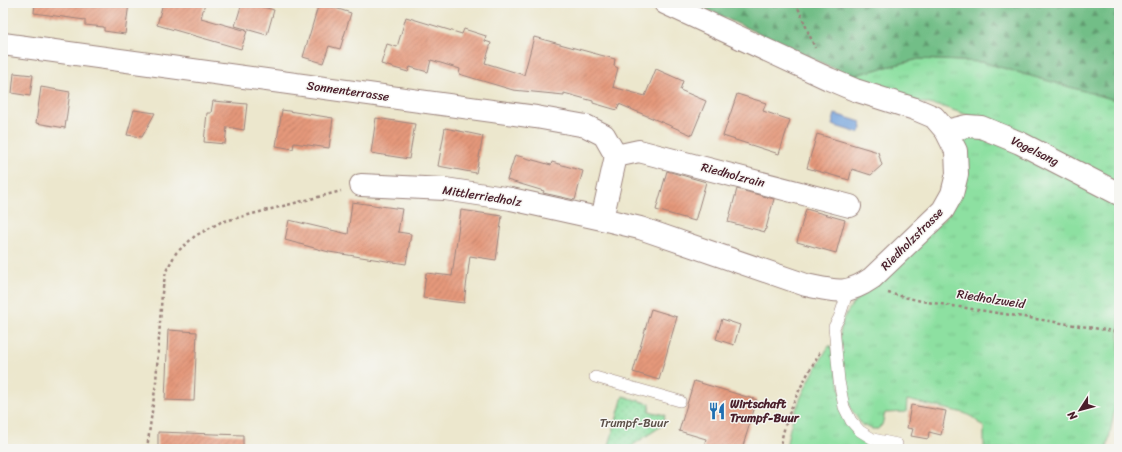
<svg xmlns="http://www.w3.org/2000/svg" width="1122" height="452" viewBox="0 0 1122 452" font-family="Sriracha,sans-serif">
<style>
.grass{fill:url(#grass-tufts);stroke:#6c8066}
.forest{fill:url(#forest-firs);stroke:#5e6e59}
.park{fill:url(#park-dots);stroke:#6c8066}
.water{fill:#72a2dc;stroke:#5e6084}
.building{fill:url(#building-hatch)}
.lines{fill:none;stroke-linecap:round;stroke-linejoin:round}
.lane-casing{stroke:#9b837c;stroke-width:12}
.street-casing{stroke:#9b837c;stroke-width:24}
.path{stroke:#9b837c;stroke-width:2.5;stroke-dasharray:3 3;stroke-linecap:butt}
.lane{stroke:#fff;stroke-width:11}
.street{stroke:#fff;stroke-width:22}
.labels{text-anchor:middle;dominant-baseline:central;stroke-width:3;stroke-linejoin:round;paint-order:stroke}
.street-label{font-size:12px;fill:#4a1f2b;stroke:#f6f6f2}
.poi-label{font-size:12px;font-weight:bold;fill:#4a1f2b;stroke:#f6f6f2;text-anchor:start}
.park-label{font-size:12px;fill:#5b4f48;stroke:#f6f6f2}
</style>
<defs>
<pattern id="grass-tufts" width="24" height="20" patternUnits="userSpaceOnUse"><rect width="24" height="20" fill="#8de0a1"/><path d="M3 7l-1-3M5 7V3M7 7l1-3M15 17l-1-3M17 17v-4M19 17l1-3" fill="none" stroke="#7bc08b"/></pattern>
<pattern id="forest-firs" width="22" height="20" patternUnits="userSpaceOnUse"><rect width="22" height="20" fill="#72be87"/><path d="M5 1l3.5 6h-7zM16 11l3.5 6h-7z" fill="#609a6f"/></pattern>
<pattern id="park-dots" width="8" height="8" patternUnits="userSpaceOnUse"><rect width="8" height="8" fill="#8de0a1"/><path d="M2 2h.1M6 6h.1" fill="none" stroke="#7bc08b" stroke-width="1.8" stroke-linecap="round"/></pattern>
<pattern id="building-hatch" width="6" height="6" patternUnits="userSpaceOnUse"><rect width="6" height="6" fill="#e5997b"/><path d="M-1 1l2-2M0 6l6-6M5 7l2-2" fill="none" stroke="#bc7c65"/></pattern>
</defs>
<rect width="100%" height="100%" fill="#f6f6f2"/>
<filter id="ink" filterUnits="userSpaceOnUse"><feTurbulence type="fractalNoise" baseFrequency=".025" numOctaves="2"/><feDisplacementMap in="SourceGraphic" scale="8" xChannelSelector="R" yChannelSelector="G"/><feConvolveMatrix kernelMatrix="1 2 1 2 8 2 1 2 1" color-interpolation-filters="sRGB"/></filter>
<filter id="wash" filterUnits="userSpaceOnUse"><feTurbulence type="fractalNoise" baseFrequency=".012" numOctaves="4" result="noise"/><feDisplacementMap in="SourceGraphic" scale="16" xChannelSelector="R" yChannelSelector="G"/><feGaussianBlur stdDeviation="0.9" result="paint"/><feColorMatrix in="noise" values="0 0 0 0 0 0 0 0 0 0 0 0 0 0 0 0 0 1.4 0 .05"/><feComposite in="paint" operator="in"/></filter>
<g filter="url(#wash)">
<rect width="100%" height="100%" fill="#ece7cd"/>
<!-- grass -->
<path class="grass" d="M 919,59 L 982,62 L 1119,101 L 1119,188 L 974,117 L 943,107 L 887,95 L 850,76 Z
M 972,131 L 1119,199 L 1119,387 L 1107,449 L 984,449 L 984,427 L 972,417 L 964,413 L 907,400 L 906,412 L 885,413 L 882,425 L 878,429 L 872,429 L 862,425 L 851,409 L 846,391 L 841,361 L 840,334 L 843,319 L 853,303 L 876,284 L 947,216 L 963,140 L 966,134 Z
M 829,346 L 831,346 L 848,426 L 860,438 L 874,447 L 881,449 L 786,449 C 791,411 809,378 829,346 Z"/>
<!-- forest -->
<path class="forest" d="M 693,3 L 1119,3 L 1119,101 L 982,62 L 919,59 L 850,76 Z"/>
<!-- park -->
<path class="park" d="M 623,396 L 650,404 L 649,411 L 665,415 L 663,425 L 633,445 L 632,449 L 608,449 Z"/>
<!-- water -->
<path class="water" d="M 835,114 L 861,122 L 862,129 L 858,133 L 832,125 Z"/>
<g id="blocks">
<!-- building -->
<path class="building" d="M 35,3 L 129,3 L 125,34 L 104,31 L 104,27 L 85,25 L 85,20 L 34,13 Z
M 163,3 L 205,3 L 201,18 L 247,31 L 241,49 L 157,25 Z
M 242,3 L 260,3 L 259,6 L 274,10 L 267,35 L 235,26 Z
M 319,3 L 351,13 L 340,49 L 329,46 L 323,63 L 303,57 Z
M 406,17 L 462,34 L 464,29 L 486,36 L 485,41 L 491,43 L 485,63 L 524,75 L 534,37 L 615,59 L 614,66 L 618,68 L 613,87 L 645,96 L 656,69 L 683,81 L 680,90 L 706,101 L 692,135 L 619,104 L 617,110 L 593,103 L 593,101 L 564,93 L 564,95 L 513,90 L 459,74 L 460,69 L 431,60 L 428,72 L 410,67 L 408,72 L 381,64 L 387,44 L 397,47 Z
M 14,73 L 33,75 L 30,96 L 12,93 Z
M 41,87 L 70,92 L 65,128 L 36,123 Z
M 737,94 L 766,103 L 763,111 L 790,120 L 779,154 L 723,136 Z
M 213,101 L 247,104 L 244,130 L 227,127 L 225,144 L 204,142 L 207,113 L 211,113 Z
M 134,110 L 155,113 L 142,137 L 127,135 Z
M 282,110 L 333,118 L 329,148 L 294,143 L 293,149 L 276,146 Z
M 376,118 L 415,124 L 409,159 L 371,153 Z
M 445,128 L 483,136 L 476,173 L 438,166 Z
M 817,134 L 878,152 L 882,165 L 871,175 L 852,169 L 849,180 L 807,168 Z
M 515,155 L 551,165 L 552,162 L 583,171 L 575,200 L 543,193 L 544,191 L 507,180 Z
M 667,171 L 706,182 L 695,221 L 656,210 Z
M 737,189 L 774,199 L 765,232 L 728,222 Z
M 352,202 L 402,209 L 398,232 L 411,234 L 406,264 L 329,252 L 285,240 L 289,220 L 348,234 Z
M 806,209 L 845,220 L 836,253 L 797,242 Z
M 461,210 L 502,216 L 496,260 L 470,256 L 464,303 L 423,298 L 426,273 L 452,276 Z
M 651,309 L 677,317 L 659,380 L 633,372 Z
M 722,319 L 740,325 L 734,345 L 716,339 Z
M 168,330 L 197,332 L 194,401 L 165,400 Z
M 694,381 L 757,400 L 742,449 L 703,449 L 706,439 L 679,431 Z
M 911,405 L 946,411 L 941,435 L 929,432 L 928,439 L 911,436 L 913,429 L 907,428 Z
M 158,432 L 243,435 L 243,449 L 158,449 Z"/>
</g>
</g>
<g filter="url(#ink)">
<use href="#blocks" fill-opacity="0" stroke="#9b837c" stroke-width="1"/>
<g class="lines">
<!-- lane casing -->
<g class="lane-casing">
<path id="lane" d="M 848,291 L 839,318 L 834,327 L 839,381 L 844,407 L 851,421 L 860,431 L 873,439 L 897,444
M 595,377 L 680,401"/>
</g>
<!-- street casing -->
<g class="street-casing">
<path id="street" d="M 3,44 L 536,117 L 586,126 L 604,135 L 616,156 L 602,219
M 946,131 L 967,126 L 981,127 L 1020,143 L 1119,194
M 616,156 L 639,151 L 850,206
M 361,185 L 445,189 L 511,199 L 602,219 L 640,228 L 806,285 C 835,291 846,296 872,278 L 943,210 L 952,194 L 957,174 L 956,151 L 946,131 L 934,117 L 915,109 L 855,90 L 829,79 L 665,3"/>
</g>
<!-- path -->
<path class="path" d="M 796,3 L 815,48
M 888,293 L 921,301 L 1119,332
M 147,449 L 156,382 L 162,293 L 166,271 L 176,253 L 195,236 L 221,222 L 341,191
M 780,449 C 785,414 802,383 820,352"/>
<!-- lane -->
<use href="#lane" class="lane"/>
<!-- street -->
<use href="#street" class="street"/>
</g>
</g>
<!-- icons -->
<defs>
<g id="restaurant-bare" transform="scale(1.38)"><path d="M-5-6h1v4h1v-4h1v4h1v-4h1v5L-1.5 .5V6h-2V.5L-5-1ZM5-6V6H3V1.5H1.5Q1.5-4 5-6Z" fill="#1f6fb2" stroke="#f6f6f2" stroke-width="2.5" paint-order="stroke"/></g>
</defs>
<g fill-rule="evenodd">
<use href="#restaurant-bare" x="717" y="411"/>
</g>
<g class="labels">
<!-- street labels -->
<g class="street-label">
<text transform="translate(348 91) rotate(8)">Sonnenterrasse</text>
<text transform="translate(1035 151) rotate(26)">Vogelsang</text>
<text transform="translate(733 175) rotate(15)">Riedholzrain</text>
<text transform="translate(482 196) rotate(9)">Mittlerriedholz</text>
<text transform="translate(912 239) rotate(-45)">Riedholzstrasse</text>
<text transform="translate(991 299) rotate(9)">Riedholzweid</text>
</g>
<!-- poi labels -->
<g class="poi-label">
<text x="730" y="404">Wirtschaft<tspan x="730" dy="14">Trumpf-Buur</tspan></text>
</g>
<!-- park labels -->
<g class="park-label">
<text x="634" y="423">Trumpf-Buur</text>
</g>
</g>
<!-- margin -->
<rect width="1122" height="452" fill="none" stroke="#f6f6f2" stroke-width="16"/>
<!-- north arrow -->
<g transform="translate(1080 410) rotate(234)" stroke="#f6f6f2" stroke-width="3" paint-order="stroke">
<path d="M0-3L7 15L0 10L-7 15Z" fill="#4a1f2b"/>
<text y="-6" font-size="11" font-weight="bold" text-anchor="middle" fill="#4a1f2b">N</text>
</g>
</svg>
